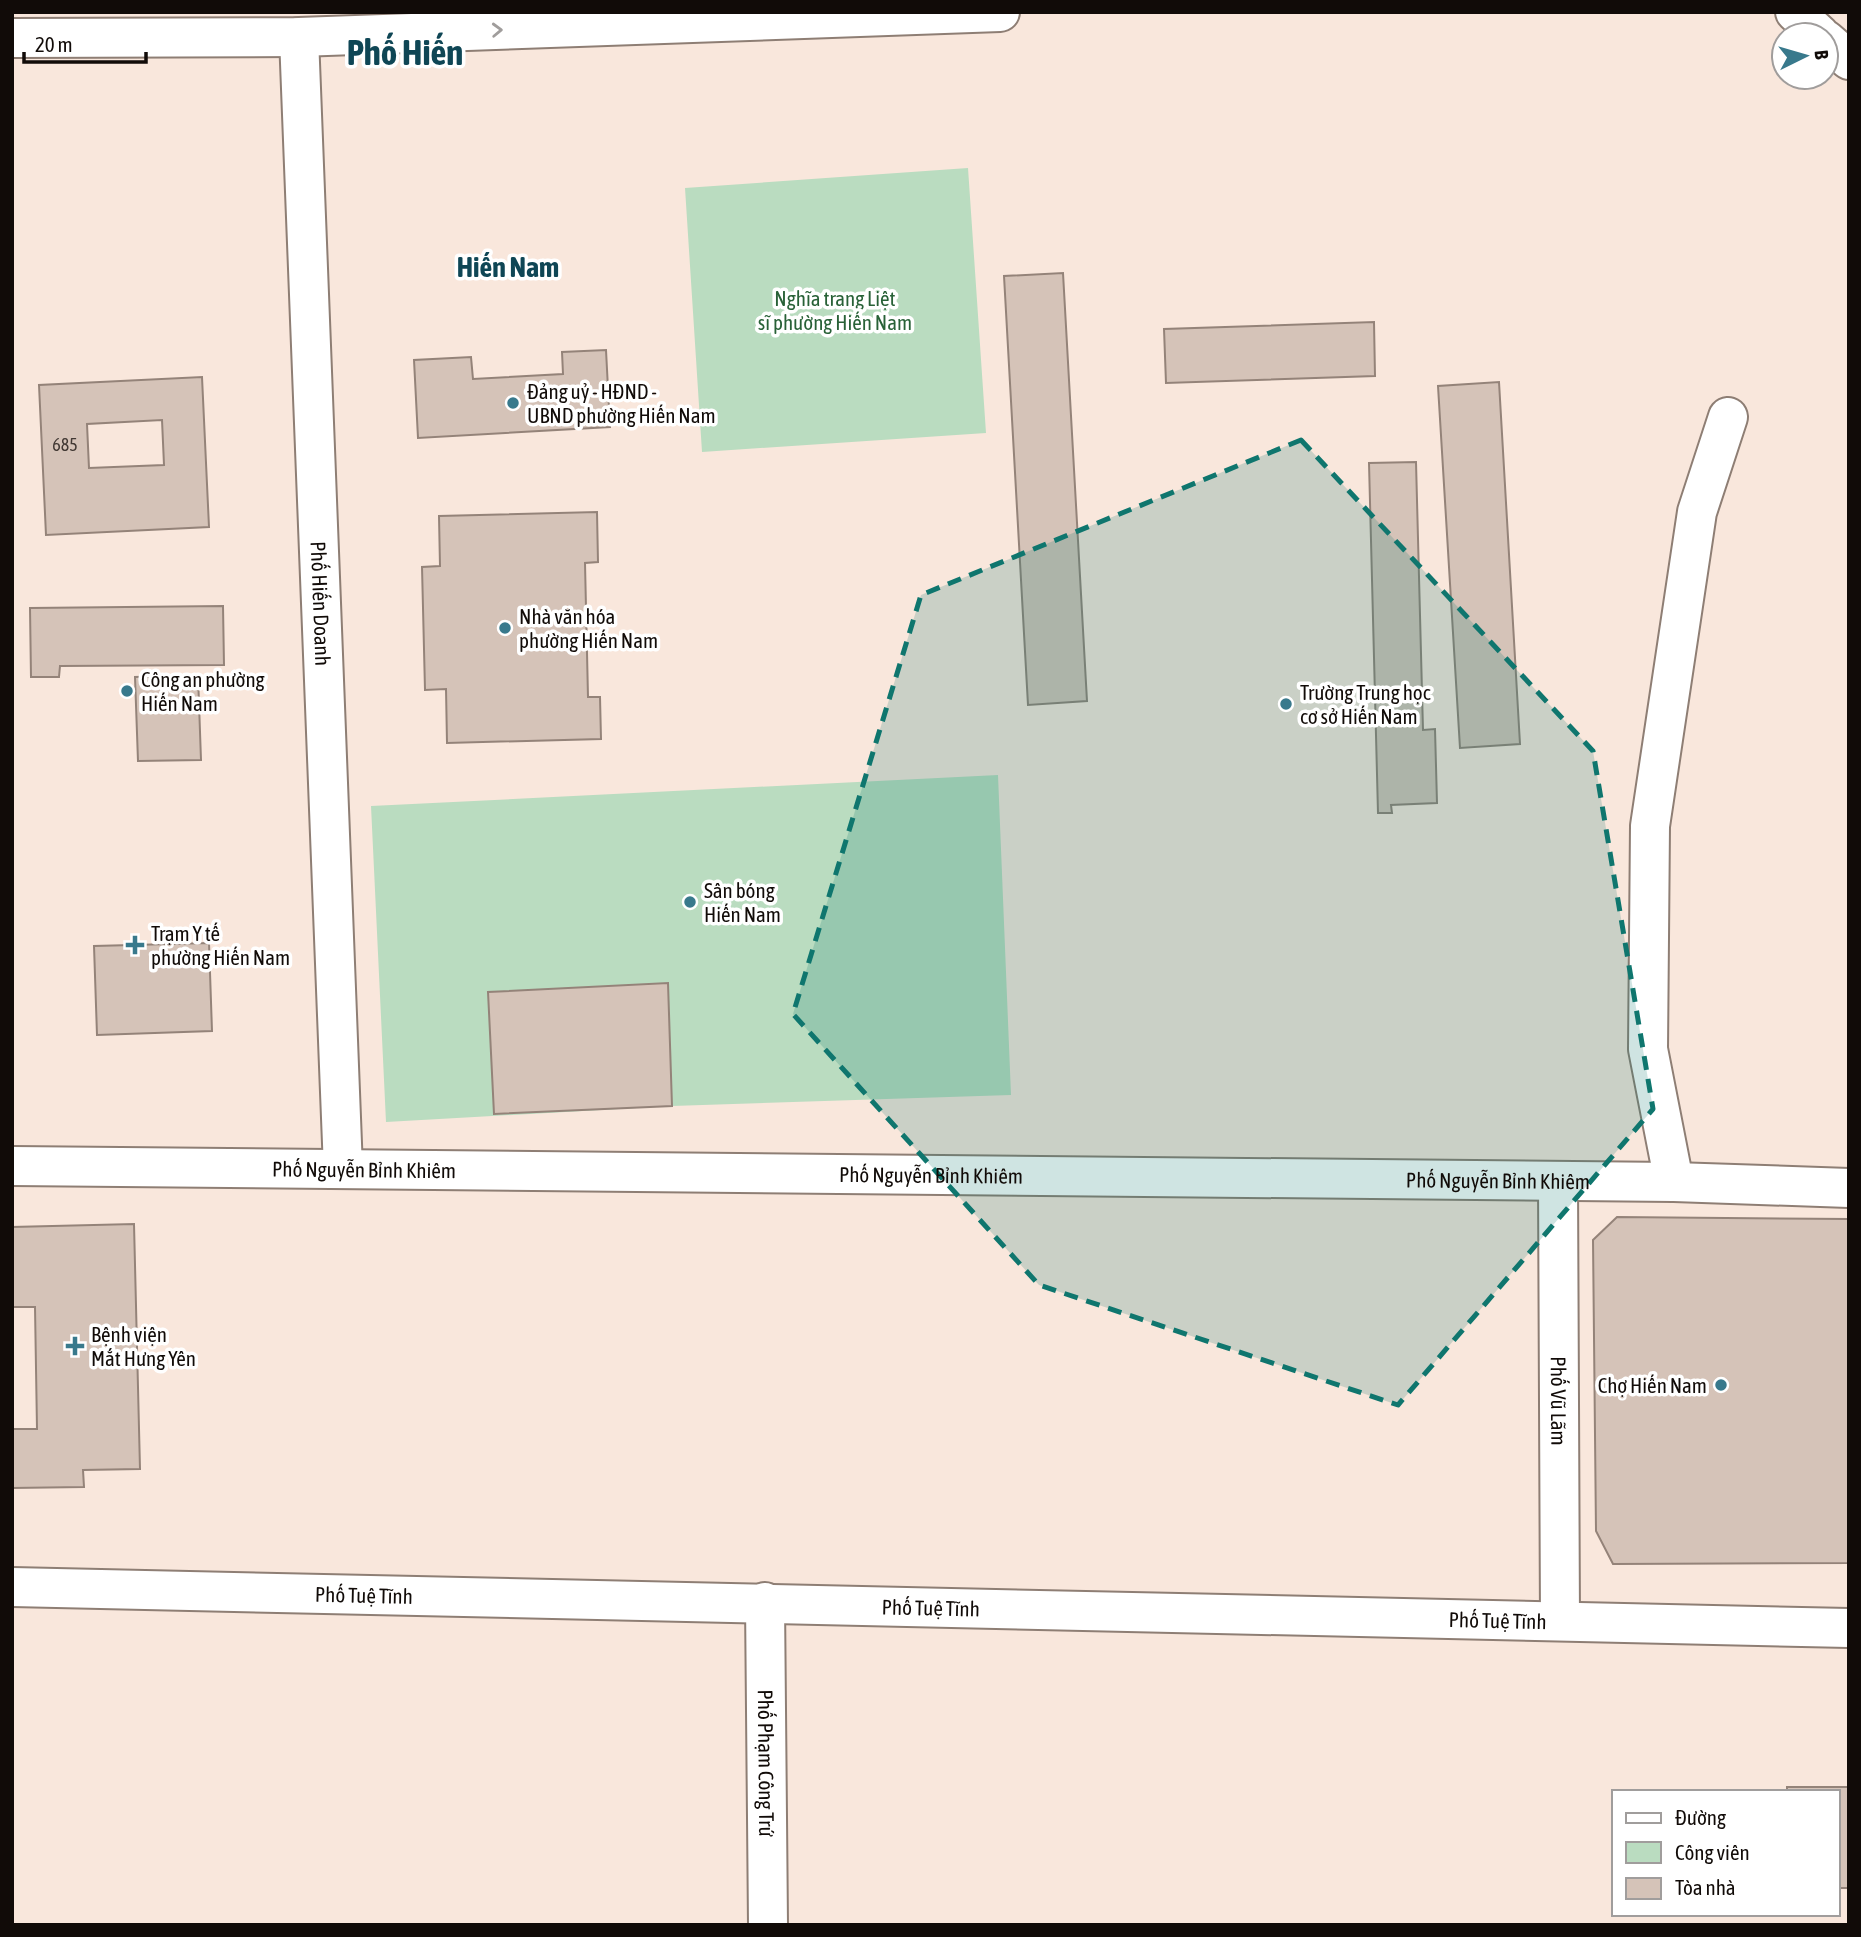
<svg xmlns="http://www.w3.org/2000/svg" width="1861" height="1937" viewBox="0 0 1861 1937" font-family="'Asap Condensed',sans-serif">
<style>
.green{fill:#badcc0}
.building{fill:#d5c3b8;stroke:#948379;stroke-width:2;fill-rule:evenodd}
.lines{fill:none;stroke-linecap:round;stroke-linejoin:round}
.street-casing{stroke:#8e7e74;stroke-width:42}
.secondary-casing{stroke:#8e7e74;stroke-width:42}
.highway-casing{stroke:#8e7e74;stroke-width:42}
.street{stroke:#fff;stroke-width:38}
.secondary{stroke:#fff;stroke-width:38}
.highway{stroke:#fff;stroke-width:38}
.oneway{stroke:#a09d9c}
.marked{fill:#0f766e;fill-opacity:0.2;stroke:#0f766e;stroke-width:5;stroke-dasharray:14 9;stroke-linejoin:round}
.poi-dot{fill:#38798c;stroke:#fff;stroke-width:2.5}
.labels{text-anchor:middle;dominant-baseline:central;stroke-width:7;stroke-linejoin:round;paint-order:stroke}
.number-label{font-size:18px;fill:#423934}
.park-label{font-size:21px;fill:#286137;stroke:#fff}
.poi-label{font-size:21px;fill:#110b08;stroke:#fff;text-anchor:start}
.street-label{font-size:21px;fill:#110b08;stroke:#fff}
.district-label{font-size:28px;font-weight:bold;fill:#0f4655;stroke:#fff}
.town-label{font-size:35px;font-weight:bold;fill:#0f4655;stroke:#fff}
</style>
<rect width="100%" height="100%" fill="#f9e7dc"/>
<!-- green -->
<path class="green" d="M 968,168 L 986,433 L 702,452 L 685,188 Z
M 998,775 L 1011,1095 L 672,1106 L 386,1122 L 371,806 Z"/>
<!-- building -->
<path class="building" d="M 1063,273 L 1087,701 L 1028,705 L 1004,276 Z
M 1374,322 L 1375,376 L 1166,383 L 1164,329 Z
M 606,350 L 610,427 L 418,438 L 414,360 L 471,357 L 473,379 L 563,374 L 562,352 Z
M 202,377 L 209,527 L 46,535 L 39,385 ZM 162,420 L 164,465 L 89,468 L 87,424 Z
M 1499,382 L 1520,744 L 1460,748 L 1438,386 Z
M 1416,462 L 1423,730 L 1435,729 L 1437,803 L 1391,805 L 1392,813 L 1378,813 L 1369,463 Z
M 597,512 L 598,562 L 585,563 L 588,697 L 600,697 L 601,739 L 447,743 L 446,689 L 425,690 L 422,567 L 440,566 L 439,516 Z
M 223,606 L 224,665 L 60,666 L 59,677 L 31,677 L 30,608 Z
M 198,675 L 201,760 L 138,761 L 135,677 Z
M 209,943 L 212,1031 L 97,1035 L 94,946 Z
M 668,983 L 672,1106 L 494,1114 L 488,992 Z
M 1617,1217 L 1849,1219 L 1849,1563 L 1613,1564 L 1596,1531 L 1593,1240 Z
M 134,1224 L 140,1469 L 83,1470 L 84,1487 L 12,1488 L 12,1429 L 37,1429 L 35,1307 L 12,1307 L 12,1227 Z
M 1787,1787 L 1849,1787 L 1849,1888 L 1838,1888 L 1838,1792 L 1787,1792 Z"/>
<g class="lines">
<!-- street casing -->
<g class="street-casing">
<g id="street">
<path id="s1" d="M 299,37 L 343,1169"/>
<path id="s2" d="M 12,1166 L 1674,1182 L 1849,1188"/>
<path id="s3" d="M 1558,1182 L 1560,1621"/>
<path d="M 1674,1182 L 1648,1049 L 1650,826 L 1697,512 L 1728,417"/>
<path id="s4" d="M 765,1602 L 768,1925"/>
</g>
</g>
<!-- secondary casing -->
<g class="secondary-casing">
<g id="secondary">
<path id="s5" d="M 12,1587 L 1849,1628"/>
</g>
</g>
<!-- highway casing -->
<g class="highway-casing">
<path id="highway" d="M 1795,12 L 1820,35
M 12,38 L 299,37 L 1000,12
M 1826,40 L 1849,60"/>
</g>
<!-- street -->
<use href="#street" class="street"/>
<!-- secondary -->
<use href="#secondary" class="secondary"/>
<!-- highway -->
<use href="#highway" class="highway"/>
</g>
<!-- one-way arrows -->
<defs><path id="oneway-chevron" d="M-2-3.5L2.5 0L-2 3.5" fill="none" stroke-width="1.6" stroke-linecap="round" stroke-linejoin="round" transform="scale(1.75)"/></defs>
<use class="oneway" href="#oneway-chevron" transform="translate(497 30) rotate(-2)"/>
<!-- marked area -->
<path class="marked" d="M 1301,440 L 1593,751 L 1653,1109 L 1398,1405 L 1039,1285 L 793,1014 L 921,595 Z"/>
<!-- markers -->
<g class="poi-dot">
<circle cx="513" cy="403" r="7"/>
<circle cx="505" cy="628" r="7"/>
<circle cx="127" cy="691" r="7"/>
<circle cx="1286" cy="704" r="7"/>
<circle cx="690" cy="902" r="7"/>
<path d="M131.5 934.5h7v7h7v7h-7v7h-7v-7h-7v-7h7z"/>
<path d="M71.5 1335.5h7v7h7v7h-7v7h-7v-7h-7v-7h7z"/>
<circle cx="1721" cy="1385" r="7"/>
</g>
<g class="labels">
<!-- number labels -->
<g class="number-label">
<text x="65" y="444">685</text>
</g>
<!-- park labels -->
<g class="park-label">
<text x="835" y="298">Nghĩa trang Liệt<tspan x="835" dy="24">sĩ phường Hiến Nam</tspan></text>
</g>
<!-- poi labels -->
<g class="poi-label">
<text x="527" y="391">Đảng uỷ - HĐND -<tspan x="527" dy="24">UBND phường Hiến Nam</tspan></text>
<text x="519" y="616">Nhà văn hóa<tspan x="519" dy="24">phường Hiến Nam</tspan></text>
<text x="141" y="679">Công an phường<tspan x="141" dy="24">Hiến Nam</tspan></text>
<text x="1300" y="692">Trường Trung học<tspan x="1300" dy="24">cơ sở Hiến Nam</tspan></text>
<text x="704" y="890">Sân bóng<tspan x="704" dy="24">Hiến Nam</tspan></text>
<text x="151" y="933">Trạm Y tế<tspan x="151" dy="24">phường Hiến Nam</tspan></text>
<text x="91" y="1334">Bệnh viện<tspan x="91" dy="24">Mắt Hưng Yên</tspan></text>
<text x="1707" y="1385" text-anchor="end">Chợ Hiến Nam</text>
</g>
<!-- street labels -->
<g class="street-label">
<text stroke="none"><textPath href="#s1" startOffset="567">Phố Hiến Doanh</textPath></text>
<text stroke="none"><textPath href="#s2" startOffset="352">Phố Nguyễn Bỉnh Khiêm</textPath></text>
<text stroke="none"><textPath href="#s2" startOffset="919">Phố Nguyễn Bỉnh Khiêm</textPath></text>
<text stroke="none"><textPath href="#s2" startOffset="1486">Phố Nguyễn Bỉnh Khiêm</textPath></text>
<text stroke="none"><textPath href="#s3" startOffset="219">Phố Vũ Lãm</textPath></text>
<text stroke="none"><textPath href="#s5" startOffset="352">Phố Tuệ Tĩnh</textPath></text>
<text stroke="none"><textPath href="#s5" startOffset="919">Phố Tuệ Tĩnh</textPath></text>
<text stroke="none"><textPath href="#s5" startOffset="1486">Phố Tuệ Tĩnh</textPath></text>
<text stroke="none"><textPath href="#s4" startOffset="161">Phố Phạm Công Trứ</textPath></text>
</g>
<!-- district labels -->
<g class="district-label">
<text x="508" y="267">Hiến Nam</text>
</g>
<!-- town labels -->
<g class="town-label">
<text x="405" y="52">Phố Hiến</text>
</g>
</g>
<!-- border -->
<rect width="1861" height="1937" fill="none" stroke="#110b08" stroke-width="28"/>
<!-- legend -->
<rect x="1612" y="1790" width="228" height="126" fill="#ffffff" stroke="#a09d9c" stroke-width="2"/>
<rect x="1626" y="1813" width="35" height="10" fill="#ffffff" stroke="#a09d9c" stroke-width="2"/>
<text x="1675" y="1825" font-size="21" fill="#110b08">Đường</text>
<rect x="1626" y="1842" width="35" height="21" fill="#badcc0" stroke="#a09d9c" stroke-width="2"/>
<text x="1675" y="1860" font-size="21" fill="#110b08">Công viên</text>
<rect x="1626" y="1878" width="35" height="21" fill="#d5c3b8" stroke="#a09d9c" stroke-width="2"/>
<text x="1675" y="1895" font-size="21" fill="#110b08">Tòa nhà</text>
<!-- north arrow -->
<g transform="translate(1805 56) rotate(85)"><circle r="33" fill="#ffffff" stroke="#a09d9c" stroke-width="2"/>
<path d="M0-5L12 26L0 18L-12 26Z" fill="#38798c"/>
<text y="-10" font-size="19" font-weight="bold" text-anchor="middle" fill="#110b08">B</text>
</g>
<!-- scale -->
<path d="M24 52v10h122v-10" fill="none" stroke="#110b08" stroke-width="3.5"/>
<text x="35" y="52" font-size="21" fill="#110b08" stroke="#ffffff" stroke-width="5" paint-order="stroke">20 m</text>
</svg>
